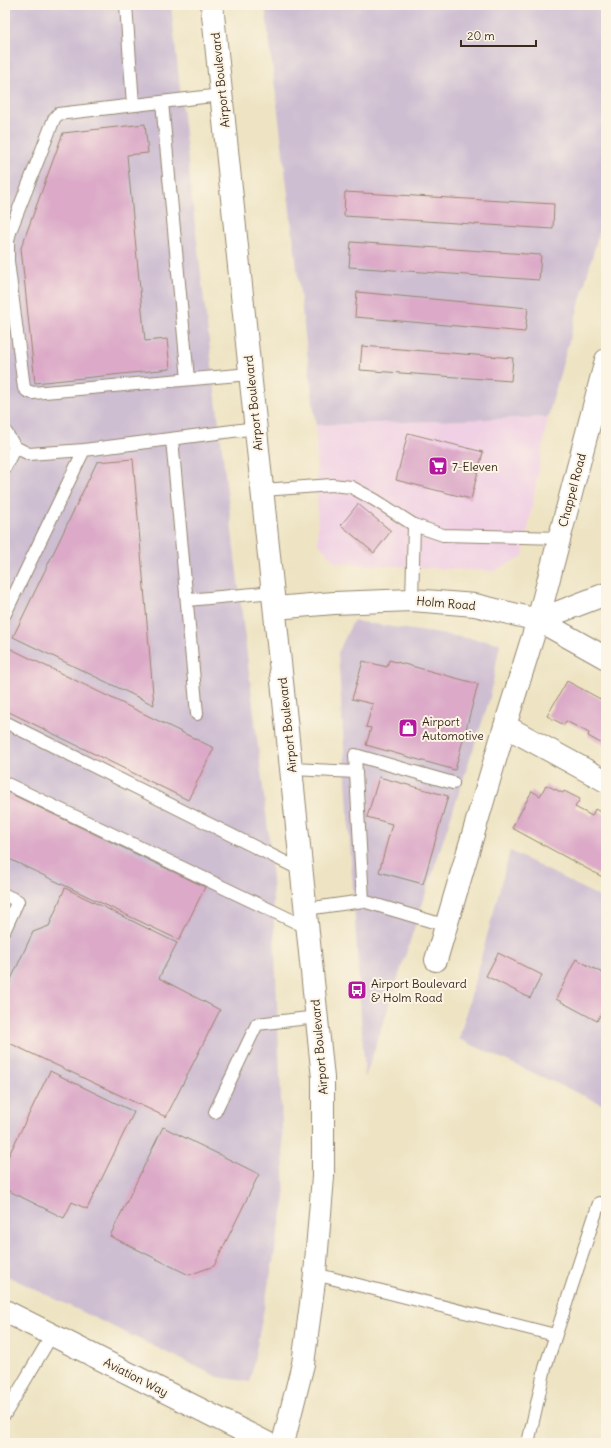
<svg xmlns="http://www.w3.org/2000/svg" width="611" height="1448" viewBox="0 0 611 1448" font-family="Delius,sans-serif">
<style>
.built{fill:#f0d0e4}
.industrial{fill:#cebed1}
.building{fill:#dcaac8}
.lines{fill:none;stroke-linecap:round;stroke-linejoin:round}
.lane-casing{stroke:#948771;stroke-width:14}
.street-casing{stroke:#948771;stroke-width:24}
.secondary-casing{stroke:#948771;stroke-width:24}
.primary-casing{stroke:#948771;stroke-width:24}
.lane{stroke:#fff;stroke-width:12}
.street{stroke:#fff;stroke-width:22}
.secondary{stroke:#fff;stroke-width:22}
.primary{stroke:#fff;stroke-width:22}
.labels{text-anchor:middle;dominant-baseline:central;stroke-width:4;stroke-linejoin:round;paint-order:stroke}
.street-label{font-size:12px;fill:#3b2a1e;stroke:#fcf5e5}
.poi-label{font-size:12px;fill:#3b2a1e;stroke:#fcf5e5;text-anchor:start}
</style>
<rect width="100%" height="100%" fill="#fcf5e5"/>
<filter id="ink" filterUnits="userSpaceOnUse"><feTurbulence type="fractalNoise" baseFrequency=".025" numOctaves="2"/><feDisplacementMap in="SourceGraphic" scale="8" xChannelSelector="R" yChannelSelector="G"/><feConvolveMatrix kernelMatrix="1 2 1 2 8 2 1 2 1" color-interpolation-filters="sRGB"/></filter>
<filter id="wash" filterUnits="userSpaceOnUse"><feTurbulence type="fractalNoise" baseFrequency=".012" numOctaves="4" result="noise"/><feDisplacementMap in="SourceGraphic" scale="16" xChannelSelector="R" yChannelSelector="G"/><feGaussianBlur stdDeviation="0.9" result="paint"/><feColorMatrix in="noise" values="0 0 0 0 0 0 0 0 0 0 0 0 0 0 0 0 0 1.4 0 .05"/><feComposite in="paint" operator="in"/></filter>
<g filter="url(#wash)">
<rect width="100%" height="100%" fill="#eee4c4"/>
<!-- built -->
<path class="built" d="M 548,417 L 523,556 L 494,571 L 336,563 L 318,543 L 316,425 Z"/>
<!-- industrial -->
<path class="industrial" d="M 5,5 L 171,5 L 194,217 L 271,854 L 285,1198 L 250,1382 L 218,1377 L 5,1275 Z
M 265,5 L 606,5 L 606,207 L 548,417 L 316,425 Z
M 353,621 L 500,643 L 490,698 L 365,1078 L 338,653 Z
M 510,851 L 606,900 L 606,1106 L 459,1039 Z"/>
<g id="blocks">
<!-- building -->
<path class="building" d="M 145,124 L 148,153 L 127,155 L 145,341 L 167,339 L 170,369 L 35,383 L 21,248 L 63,133 Z
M 345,192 L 554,204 L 553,229 L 344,216 Z
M 351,242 L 541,255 L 539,280 L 349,267 Z
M 357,292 L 528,308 L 525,332 L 355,317 Z
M 362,346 L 513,358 L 511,381 L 360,370 Z
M 408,433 L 483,452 L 471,499 L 396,480 Z
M 133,459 L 154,705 L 13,637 L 97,462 Z
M 358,504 L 391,531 L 374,553 L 341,525 Z
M 9,648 L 214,748 L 188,800 L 5,710 L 5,656 Z
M 389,660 L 478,684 L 455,770 L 366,745 L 371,728 L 366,727 L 373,704 L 352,699 L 363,661 L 387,667 Z
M 567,681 L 606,702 L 606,746 L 588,736 L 589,733 L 566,721 L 564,725 L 547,716 Z
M 379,777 L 448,796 L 423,884 L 379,872 L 392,824 L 367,817 Z
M 546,785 L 563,793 L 564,791 L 580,799 L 575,807 L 592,816 L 595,809 L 606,815 L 606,879 L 512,828 L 532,791 L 540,796 Z
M 5,791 L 205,887 L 179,940 L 5,857 Z
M 65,888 L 177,943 L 159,978 L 220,1010 L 166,1117 L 5,1041 L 5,992 L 33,932 L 49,926 Z
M 498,953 L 542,975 L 530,998 L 486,976 Z
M 576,959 L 606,975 L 606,1004 L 597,1021 L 556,999 Z
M 50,1071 L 134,1112 L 87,1209 L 72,1202 L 64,1218 L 5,1189 L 5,1163 Z
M 163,1127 L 259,1174 L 214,1266 L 189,1275 L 110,1236 Z"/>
</g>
</g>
<g filter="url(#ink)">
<use href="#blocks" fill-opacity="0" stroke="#948771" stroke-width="1"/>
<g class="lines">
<!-- lane casing -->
<g class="lane-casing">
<path id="lane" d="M 126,5 L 133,105
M 221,95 L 58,114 L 54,119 L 11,229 L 8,240 L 8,261 L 24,388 L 27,391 L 33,393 L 250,374
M 162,102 L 188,379
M 5,431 L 15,447 L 29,454 L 84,450
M 172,439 L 197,714
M 5,467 L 15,447
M 263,490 L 332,485 L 351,487 L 375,500 L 414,525 L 443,535 L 560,538
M 187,600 L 274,592
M 412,600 L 414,525
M 5,614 L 84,450 L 256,428
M 5,722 L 303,871
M 292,769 L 356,772
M 5,783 L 308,928
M 5,895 L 18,901 L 5,929
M 363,901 L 355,755 L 453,783
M 306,909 L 363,901 L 447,926
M 215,1112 L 257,1024 L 317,1017
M 315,1274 L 555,1335
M 5,1414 L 52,1335
M 528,1443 L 545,1368 L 599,1203 L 606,1206"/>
</g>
<!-- street casing -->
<g class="street-casing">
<path id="street" d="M 538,620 L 606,594
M 505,726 L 606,781
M 436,960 L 505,726 L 538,620 L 606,360
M 5,1311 L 267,1443"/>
</g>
<!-- secondary casing -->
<g class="secondary-casing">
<path id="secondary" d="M 275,608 L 334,603 L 412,600 L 475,605 L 538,620 L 606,658"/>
</g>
<!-- primary casing -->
<g class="primary-casing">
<path id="primary" d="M 212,5 L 323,1078 L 323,1177 L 315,1274 L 303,1364 L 283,1443"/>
</g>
<!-- lane -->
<use href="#lane" class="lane"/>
<!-- street -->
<use href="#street" class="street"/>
<!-- secondary -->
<use href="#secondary" class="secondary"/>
<!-- primary -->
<use href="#primary" class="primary"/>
</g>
</g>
<!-- icons -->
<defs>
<g id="supermarket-square" transform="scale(1)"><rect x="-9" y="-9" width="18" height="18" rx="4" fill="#b5179e" stroke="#fcf5e5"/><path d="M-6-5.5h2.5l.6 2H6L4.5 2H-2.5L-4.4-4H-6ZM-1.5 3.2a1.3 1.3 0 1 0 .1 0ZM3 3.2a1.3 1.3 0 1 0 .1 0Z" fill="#fff"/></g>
<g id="shop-square" transform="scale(1)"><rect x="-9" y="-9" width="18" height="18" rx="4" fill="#b5179e" stroke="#fcf5e5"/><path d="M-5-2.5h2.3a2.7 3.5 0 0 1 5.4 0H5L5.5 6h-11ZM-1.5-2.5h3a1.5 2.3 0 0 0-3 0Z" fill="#fff"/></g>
<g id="bus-square" transform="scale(1)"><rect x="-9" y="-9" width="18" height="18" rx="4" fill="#b5179e" stroke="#fcf5e5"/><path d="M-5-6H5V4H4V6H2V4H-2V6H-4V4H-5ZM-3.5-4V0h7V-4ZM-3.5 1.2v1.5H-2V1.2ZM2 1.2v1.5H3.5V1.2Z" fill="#fff"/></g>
</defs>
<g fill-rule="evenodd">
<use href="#supermarket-square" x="438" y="466"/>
<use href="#shop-square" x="408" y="728"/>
<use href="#bus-square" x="357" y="990"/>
</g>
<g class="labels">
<!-- street labels -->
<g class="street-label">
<text transform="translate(220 80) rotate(-96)">Airport Boulevard</text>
<text transform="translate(253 403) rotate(-96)">Airport Boulevard</text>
<text transform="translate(572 490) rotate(-75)">Chappel Road</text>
<text transform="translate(446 603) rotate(5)">Holm Road</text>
<text transform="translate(287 725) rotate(-96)">Airport Boulevard</text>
<text transform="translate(319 1047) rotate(-95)">Airport Boulevard</text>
<text transform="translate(136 1377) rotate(27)">Aviation Way</text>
</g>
<!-- poi labels -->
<g class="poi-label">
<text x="452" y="466">7-Eleven</text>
<text x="422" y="721">Airport<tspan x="422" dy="14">Automotive</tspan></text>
<text x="371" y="983">Airport Boulevard<tspan x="371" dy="14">&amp; Holm Road</tspan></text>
</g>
</g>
<!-- margin -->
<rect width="611" height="1448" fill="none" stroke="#fcf5e5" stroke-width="20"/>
<!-- scale -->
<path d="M461 40v6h75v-6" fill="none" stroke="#3b2a1e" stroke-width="2"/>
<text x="467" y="40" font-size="12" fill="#3b2a1e" stroke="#fcf5e5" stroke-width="3" paint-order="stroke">20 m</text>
</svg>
